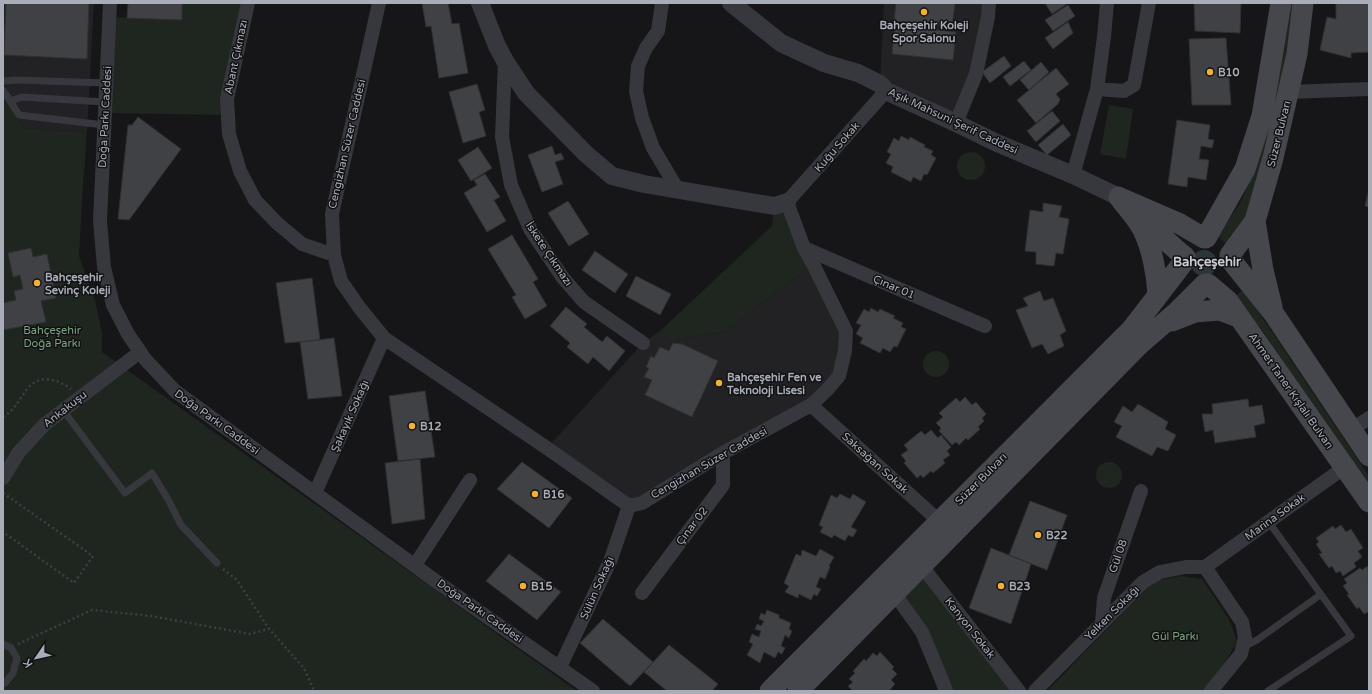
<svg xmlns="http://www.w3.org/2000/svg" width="1372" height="694" viewBox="0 0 1372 694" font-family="'Varela Round',sans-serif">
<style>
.built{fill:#222225}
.green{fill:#1e261f}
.water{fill:#2c353c}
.building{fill:#404145;stroke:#303034}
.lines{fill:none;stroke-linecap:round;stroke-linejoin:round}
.path{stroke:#3d3f44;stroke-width:2.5;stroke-dasharray:2 3;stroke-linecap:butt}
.service{stroke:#37383d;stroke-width:7}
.minor{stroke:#37383d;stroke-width:14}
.tertiary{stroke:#37383d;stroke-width:18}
.secondary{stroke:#45474d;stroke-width:21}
.poi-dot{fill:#f2b134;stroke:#111113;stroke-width:1.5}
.labels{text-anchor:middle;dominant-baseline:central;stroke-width:3;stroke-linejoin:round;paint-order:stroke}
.poi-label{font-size:11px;font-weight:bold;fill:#a8adb8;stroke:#111113;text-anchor:start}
.street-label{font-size:11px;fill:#a8adb8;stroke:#111113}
.park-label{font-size:11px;fill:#7fa381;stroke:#111113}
.quarter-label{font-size:13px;font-weight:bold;fill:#c9ccd4;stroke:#111113}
</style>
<rect width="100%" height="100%" fill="#161618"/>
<!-- built -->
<path class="built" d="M 3,3 L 94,3 L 87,132 L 24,128 L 3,98 Z
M 884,3 L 989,3 L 956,123 L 880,84 Z
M 813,264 L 846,331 L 845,351 L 827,390 L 629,506 L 547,448 L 643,343 L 660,331 L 670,341 L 726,331 Z"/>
<!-- green -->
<path class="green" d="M 182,3 L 248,3 L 228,115 L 105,113 L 109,17 L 181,20 Z
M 1287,3 L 1294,3 L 1288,46 L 1277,103 L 1246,221 L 1232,249 L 1217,236 L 1241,202 L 1256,161 Z
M 3,98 L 24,128 L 87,132 L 82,200 L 79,256 L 95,300 L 102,333 L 102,352 L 577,691 L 3,691 Z
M 1109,105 L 1133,109 L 1126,159 L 1100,154 Z
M957 166a14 14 0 1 1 28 0a14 14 0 1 1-28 0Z
M 787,202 L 813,264 L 726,331 L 670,341 L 660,331 L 772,226 L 774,206 Z
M 1243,289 L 1369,476 L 1369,487 L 1259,326 L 1232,300 Z
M923 364a13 13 0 1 1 26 0a13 13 0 1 1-26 0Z
M1096 475a13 13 0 1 1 26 0a13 13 0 1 1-26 0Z
M 921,565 L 1019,691 L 946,691 L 894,593 Z
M 1181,576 L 1202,579 L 1229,619 L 1237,641 L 1218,676 L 1205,691 L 1047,691 L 1154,581 Z"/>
<!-- water -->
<path class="water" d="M1191 263a13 13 0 1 1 26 0a13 13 0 1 1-26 0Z"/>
<!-- building -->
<path class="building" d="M 6,3 L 89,3 L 87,59 L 4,55 Z
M 128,3 L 182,3 L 182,20 L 127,18 Z
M 422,3 L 448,3 L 452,24 L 459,23 L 468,73 L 439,78 L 431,26 L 426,27 Z
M 896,3 L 955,3 L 952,27 L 894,21 Z
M 1045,3 L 1068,3 L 1052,14 Z
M 1194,3 L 1241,3 L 1240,33 L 1195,31 Z
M 1336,3 L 1369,3 L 1369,52 L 1351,53 L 1351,58 L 1320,50 L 1327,17 L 1336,19 Z
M 1068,5 L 1075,16 L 1053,31 L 1045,20 Z
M 1068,22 L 1073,33 L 1053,49 L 1045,38 Z
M 895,26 L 956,32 L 953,60 L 892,54 Z
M 1226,38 L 1231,105 L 1192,105 L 1189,39 Z
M 1004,56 L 1011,66 L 990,83 L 982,72 Z
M 1024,61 L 1031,70 L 1010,86 L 1003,77 Z
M 1041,62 L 1049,72 L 1029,90 L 1020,80 Z
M 1056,68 L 1069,84 L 1056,94 L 1060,99 L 1058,104 L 1036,123 L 1017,100 Z
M 477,84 L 485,110 L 479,112 L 486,136 L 463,143 L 449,92 Z
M 1052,111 L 1060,121 L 1036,142 L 1027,131 Z
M 138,117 L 181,149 L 129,220 L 118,219 L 128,125 L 132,125 Z
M 1177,120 L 1210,125 L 1208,139 L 1214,140 L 1212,148 L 1201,146 L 1199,159 L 1209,160 L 1206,180 L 1188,177 L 1187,187 L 1168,184 Z
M 1063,124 L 1071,135 L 1047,155 L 1038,145 Z
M 901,136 L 909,140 L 910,137 L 925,145 L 924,147 L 933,151 L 931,155 L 936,158 L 927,175 L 924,174 L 921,181 L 913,177 L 911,182 L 891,172 L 893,167 L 886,163 L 891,154 L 887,152 L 894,138 L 899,141 Z
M 552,146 L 555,155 L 561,153 L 564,159 L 555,162 L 563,184 L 542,192 L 528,155 Z
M 478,147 L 492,168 L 471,181 L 458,160 Z
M 485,174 L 500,197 L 494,200 L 506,221 L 487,232 L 464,193 L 477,185 L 474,180 Z
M 1369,190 L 1369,207 L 1365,206 Z
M 568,201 L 589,234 L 569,246 L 548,213 Z
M 1043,203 L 1062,206 L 1059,217 L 1069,219 L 1063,254 L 1056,253 L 1054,266 L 1036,264 L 1036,252 L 1025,251 L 1030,210 L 1043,212 Z
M 512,235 L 538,279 L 533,282 L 547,306 L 525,319 L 512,297 L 516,295 L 488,249 Z
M 31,248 L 33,257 L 47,254 L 56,298 L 41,301 L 46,322 L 3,330 L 3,303 L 16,300 L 14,291 L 23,289 L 20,275 L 13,277 L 8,253 Z
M 595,251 L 628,274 L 615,293 L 582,270 Z
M 636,276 L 671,294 L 660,315 L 626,296 Z
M 312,278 L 320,340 L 285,343 L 276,283 Z
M 1040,291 L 1044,301 L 1053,298 L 1066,331 L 1060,335 L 1064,346 L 1048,354 L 1042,344 L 1032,348 L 1016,310 L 1028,306 L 1023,298 Z
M 566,307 L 587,324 L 584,327 L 602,342 L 607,336 L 625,351 L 609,371 L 593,357 L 588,364 L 567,347 L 570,343 L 550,326 Z
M 871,308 L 878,312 L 880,309 L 895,316 L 893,318 L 903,323 L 901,327 L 906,329 L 897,347 L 894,346 L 890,352 L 883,348 L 880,353 L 860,343 L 863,338 L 856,334 L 861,325 L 856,323 L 864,309 L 869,312 Z
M 334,338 L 342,396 L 308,399 L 300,342 Z
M 673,343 L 682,344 L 718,361 L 692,417 L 645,395 L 652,380 L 644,377 L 649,368 L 646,367 L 651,356 L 654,358 L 660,347 L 669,351 Z
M 425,391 L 435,457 L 398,461 L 389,396 Z
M 965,397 L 972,405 L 976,402 L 986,414 L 982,418 L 984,421 L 978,427 L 980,429 L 968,440 L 966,438 L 959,445 L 956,442 L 952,445 L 939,431 L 941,428 L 936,423 L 943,417 L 939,413 L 956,398 L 960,402 Z
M 1248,399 L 1249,407 L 1262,405 L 1265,423 L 1254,426 L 1256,437 L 1215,443 L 1213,430 L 1205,432 L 1202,414 L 1213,414 L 1212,404 Z
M 1138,404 L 1168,422 L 1165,429 L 1176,435 L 1168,451 L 1157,447 L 1152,456 L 1116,437 L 1122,426 L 1114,422 L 1123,406 L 1132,412 Z
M 931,430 L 938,438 L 941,435 L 951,447 L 947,451 L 950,455 L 943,460 L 945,463 L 933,473 L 931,471 L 923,478 L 921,475 L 917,478 L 904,463 L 906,461 L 901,455 L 908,450 L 904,445 L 921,431 L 925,435 Z
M 420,459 L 425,519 L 392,524 L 385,463 Z
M 522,462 L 572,498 L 549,528 L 497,489 Z
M 840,494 L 850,499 L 853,494 L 866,502 L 851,527 L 857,530 L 853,537 L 848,535 L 845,541 L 834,535 L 832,538 L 820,532 L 823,527 L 819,525 L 831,495 L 837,498 Z
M 1030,501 L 1067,515 L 1047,570 L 1009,555 Z
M 1341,525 L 1346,532 L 1351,529 L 1363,548 L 1358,551 L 1362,557 L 1354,563 L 1356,567 L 1343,576 L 1340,571 L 1336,573 L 1332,566 L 1329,568 L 1319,554 L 1322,553 L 1316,544 L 1319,542 L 1316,538 L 1333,526 L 1335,529 Z
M 991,548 L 1031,564 L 1011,624 L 969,608 Z
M 820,549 L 834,557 L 829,566 L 830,567 L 825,579 L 820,577 L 816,587 L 821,589 L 817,596 L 814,594 L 811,600 L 799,594 L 798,598 L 785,592 L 789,586 L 784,583 L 796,554 L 801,556 L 802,550 L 816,556 Z
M 509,554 L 561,592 L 537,620 L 486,581 Z
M 1368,566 L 1369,614 L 1368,612 L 1364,614 L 1359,607 L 1357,609 L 1347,595 L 1349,594 L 1343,586 L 1347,583 L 1344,579 L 1360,568 L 1362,570 Z
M 767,610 L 779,615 L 779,618 L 791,623 L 789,629 L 792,631 L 789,638 L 785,635 L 781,646 L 785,648 L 782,654 L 778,652 L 775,658 L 764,652 L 760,663 L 747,655 L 753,644 L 749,642 L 752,634 L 759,637 L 761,631 L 755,629 L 757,624 L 761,626 L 764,621 L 759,619 L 761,613 L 765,615 Z
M 603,619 L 653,662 L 630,686 L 580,643 Z
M 669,645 L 718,684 L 712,691 L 667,691 L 644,672 Z
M 880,652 L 894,667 L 892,669 L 897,674 L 891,680 L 895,684 L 889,691 L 853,691 L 848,686 L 853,682 L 849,679 L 855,673 L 853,671 L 864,659 L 866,661 L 873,653 L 877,656 Z"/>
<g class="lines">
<!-- path -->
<path class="path" d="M 3,417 C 15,410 20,398 28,388 C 40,374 58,379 71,389
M 3,493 L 93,556 L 74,583 L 3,532
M 223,569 L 237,580 L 269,629 L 304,668 L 314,691
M 18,644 L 92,610 L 151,616 L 250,634 L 269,629"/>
<!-- service -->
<path class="service" d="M 3,81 L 17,80 L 106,83
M 3,90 L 19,115 L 104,125
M 10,101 L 22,97 L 105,102
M 63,410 L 125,493 L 152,473 L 169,501 L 181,525 L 217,563
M 3,644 L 11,648 L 17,658 L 13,673 L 5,683
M 1243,647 L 1257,640 L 1320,595
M 1268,691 L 1351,636 L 1268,521"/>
<!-- minor -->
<path class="minor" d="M 110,3 L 100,221 L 104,267 L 113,305 L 128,334 L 145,359 L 175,391 L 437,582 L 593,691
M 248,3 L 227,99 L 229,134 L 240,171 L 255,200 L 277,223 L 302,244 L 334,255
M 379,3 L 332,214 L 334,255 L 341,281 L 359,307 L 384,338 L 547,448 L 629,506 L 642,503 L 723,453 L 811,405 L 827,390 L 839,376 L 845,351 L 846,331 L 813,264 L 804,248 L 787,202 L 886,91
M 662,3 L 658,31 L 646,48 L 638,66 L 636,91 L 642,118 L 653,148 L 678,190
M 505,61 L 502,137 L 511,185 L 530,229 L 563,278 L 584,302 L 643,343
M 1097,89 L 1124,91 L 1134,85 L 1149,3
M 1289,92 L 1369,89
M 956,123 L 976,74 L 988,17 L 989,3
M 1073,175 L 1097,89 L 1104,37 L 1107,3
M 804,248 L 985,326
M 811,405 L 939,521
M 1351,430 L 1369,418
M 3,478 L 19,452 L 45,424 L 140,352
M 315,493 L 384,338
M 415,565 L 470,480
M 921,565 L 1019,691
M 1205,567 L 1345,467
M 1205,567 L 1242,622 L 1245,637 L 1241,654 L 1211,691
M 642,593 L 723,485 L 723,453
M 894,593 L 922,632 L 943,683 L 946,691
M 1102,623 L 1104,598 L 1141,491
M 560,667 L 611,559 L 629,506
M 1035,691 L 1143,582 L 1160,572 L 1186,567 L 1205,567"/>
<!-- tertiary -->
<path class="tertiary" d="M 480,3 L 497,46 L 505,61 L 526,93 L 586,154 L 612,176 L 644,184 L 774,206 L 787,202
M 731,3 L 781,43 L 824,63 L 858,73 L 880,84 L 886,91 L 956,123 L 997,143 L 1073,175 L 1119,197"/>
<!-- secondary -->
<path class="secondary" d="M 1119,197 C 1127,208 1138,219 1143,230 C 1152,248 1157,275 1158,295
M 1120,198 L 1180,224 L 1204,238
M 1139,215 C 1154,229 1169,244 1185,257
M 1255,221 L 1263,270 L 1272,307
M 1206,238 L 1245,169 L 1262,116 L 1281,3
M 1230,255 L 1255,221 L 1273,158 L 1297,54 L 1303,3
M 1230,259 L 1274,314 L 1369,456
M 1208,284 L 1228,301 L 1369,502
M 1172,321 L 1195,312 L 1220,310 L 1238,317
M 770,691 L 1132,329 L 1185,260
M 798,691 L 1141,343 L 1177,312 L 1205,284"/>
</g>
<!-- markers -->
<g class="poi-dot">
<circle cx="924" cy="12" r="4"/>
<circle cx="1210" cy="72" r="4"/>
<circle cx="37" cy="283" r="4"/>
<circle cx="719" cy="383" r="4"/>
<circle cx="412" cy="426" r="4"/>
<circle cx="535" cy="494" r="4"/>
<circle cx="1038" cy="535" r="4"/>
<circle cx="523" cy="586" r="4"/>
<circle cx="1001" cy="586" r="4"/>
</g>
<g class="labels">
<!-- poi labels -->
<g class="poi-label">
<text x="924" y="25" text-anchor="middle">Bahçeşehir Koleji<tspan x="924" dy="13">Spor Salonu</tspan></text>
<text x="1218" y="72">B10</text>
<text x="45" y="277">Bahçeşehir<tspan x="45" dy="13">Sevinç Koleji</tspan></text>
<text x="727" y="377">Bahçeşehir Fen ve<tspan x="727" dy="13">Teknoloji Lisesi</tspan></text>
<text x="420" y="426">B12</text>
<text x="543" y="494">B16</text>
<text x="1046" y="535">B22</text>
<text x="531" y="586">B15</text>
<text x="1009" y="586">B23</text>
</g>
<!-- street labels -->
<g class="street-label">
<text transform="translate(236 57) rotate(-78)">Abant Çıkmazı</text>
<text transform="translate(105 117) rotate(-87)">Doğa Parkı Caddesi</text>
<text transform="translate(953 121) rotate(25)">Aşık Mahsuni Şerif Caddesi</text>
<text transform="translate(1279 134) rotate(-76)">Süzer Bulvarı</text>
<text transform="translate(347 144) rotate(-77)">Cengizhan Süzer Caddesi</text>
<text transform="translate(837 147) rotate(-49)">Kuğu Sokak</text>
<text transform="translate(549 254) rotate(56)">İskete Çıkmazı</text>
<text transform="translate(894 287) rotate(23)">Çınar 01</text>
<text transform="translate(1291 391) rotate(55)">Ahmet Taner Kışlalı Bulvarı</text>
<text transform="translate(65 409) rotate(-38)">Ankakuşu</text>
<text transform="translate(350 416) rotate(-66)">Şakayık Sokağı</text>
<text transform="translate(217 422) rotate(36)">Doğa Parkı Caddesi</text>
<text transform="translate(709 463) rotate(-30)">Cengizhan Süzer Caddesi</text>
<text transform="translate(875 463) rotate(42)">Saksağan Sokak</text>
<text transform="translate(981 479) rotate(-45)">Süzer Bulvarı</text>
<text transform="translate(1275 517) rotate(-36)">Marina Sokak</text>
<text transform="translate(692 526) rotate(-53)">Çınar 02</text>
<text transform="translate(1118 556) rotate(-71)">Gül 08</text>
<text transform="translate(597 588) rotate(-66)">Sülün Sokağı</text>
<text transform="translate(480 611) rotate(35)">Doğa Parkı Caddesi</text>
<text transform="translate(1112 613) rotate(-45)">Yelken Sokağı</text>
<text transform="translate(970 628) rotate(52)">Kanyon Sokak</text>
</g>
<!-- park labels -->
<g class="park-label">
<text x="52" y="330">Bahçeşehir<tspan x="52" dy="13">Doğa Parkı</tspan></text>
<text x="1175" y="636">Gül Parkı</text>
</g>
<!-- quarter labels -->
<g class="quarter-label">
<text x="1207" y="262">Bahçeşehir</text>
</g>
</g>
<!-- border -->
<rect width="1372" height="694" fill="none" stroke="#a8adb8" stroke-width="8"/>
<!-- north arrow -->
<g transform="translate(36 658) rotate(236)" stroke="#111113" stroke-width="3" paint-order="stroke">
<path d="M0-3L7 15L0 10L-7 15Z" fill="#a8adb8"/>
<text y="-6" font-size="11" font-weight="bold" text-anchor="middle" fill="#a8adb8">K</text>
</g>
</svg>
